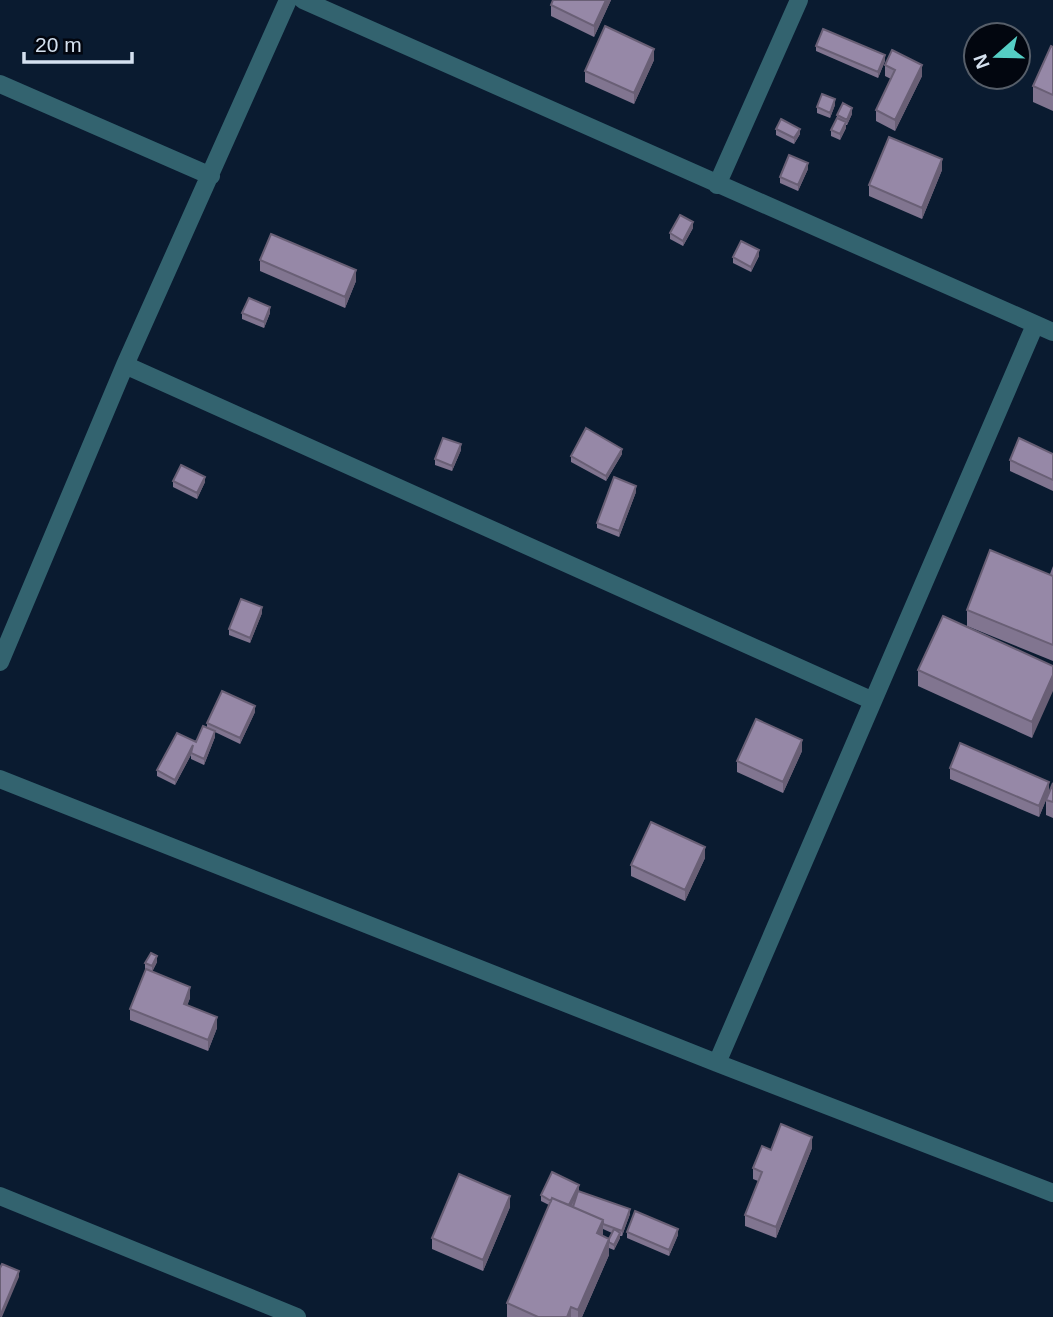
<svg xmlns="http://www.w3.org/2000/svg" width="1053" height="1317" viewBox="0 0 1053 1317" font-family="Arial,sans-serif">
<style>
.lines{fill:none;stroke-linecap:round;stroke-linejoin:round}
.street{stroke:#33636f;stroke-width:18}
.wall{fill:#817590;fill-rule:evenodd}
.shaded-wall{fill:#695f75}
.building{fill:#9688a7;stroke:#695f75;stroke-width:2}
</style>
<rect width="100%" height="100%" fill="#0a1b30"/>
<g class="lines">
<!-- street -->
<path class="street" d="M 303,0 L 1053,332
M 0,84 L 211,176
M 717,185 L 799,0
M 125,365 L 873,701
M 0,662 L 125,365 L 288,0
M 0,779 L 717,1063 L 1053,1193
M 717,1063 L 1035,325
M 0,1196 L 297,1317"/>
</g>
<!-- wall -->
<path class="wall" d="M 611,0 L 594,37 L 551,16 L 551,5 Z
M 816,46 L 885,61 L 878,78 L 816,51 Z
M 1053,47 L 1053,111 L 1033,102 L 1033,86 Z
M 654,60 L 634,104 L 585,82 L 585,71 Z
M 885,65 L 922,76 L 895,131 L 876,121 L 876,110 L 891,79 L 885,76 Z
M 835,105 L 830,118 L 817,113 L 817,107 Z
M 852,114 L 847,125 L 846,125 L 846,128 L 840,140 L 831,136 L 831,130 L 837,118 L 837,115 Z
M 776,129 L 800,134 L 794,144 L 776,135 Z
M 808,169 L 798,191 L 780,183 L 780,177 Z
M 942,170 L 922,219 L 869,196 L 869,185 Z
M 693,228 L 683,246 L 670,239 L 670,233 Z
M 759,256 L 751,272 L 733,263 L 733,257 Z
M 260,260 L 356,281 L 345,308 L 260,271 Z
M 242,313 L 270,313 L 264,328 L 242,319 Z
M 461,450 L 452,471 L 435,465 L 435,459 Z
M 622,454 L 606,481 L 571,462 L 571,456 Z
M 1053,454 L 1053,491 L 1010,471 L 1010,460 Z
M 173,481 L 205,482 L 197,499 L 173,487 Z
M 636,492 L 619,537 L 597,528 L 597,523 Z
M 1053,566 L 1053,661 L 967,626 L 967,610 L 1050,574 Z
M 262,613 L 250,643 L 229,635 L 229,629 Z
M 1053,666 L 1032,738 L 918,686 L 918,670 Z
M 255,712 L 240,744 L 215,732 L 215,737 L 204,765 L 191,759 L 191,755 L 175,785 L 157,776 L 157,770 L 196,742 L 207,728 L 207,723 Z
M 802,751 L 783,793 L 737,772 L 737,761 Z
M 950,768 L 1049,792 L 1053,783 L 1053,818 L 1046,815 L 1046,800 L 1039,817 L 950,779 Z
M 705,858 L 685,901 L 631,876 L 631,865 Z
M 157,962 L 152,972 L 190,998 L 187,1005 L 217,1028 L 208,1051 L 130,1020 L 130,1009 L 149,970 L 145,969 L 145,963 Z
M 812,1148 L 776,1238 L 745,1226 L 745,1215 L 758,1181 L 753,1179 L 753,1168 L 771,1150 Z
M 579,1191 L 630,1214 L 622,1236 L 620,1236 L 620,1238 L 614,1250 L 609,1248 L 609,1255 L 582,1317 L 507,1317 L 507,1303 L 549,1205 L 541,1201 L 541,1195 ZM 603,1229 L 612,1233 L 609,1239 L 603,1236 Z
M 510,1207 L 483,1271 L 432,1249 L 432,1238 Z
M 627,1232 L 678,1235 L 669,1256 L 627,1238 Z"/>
<!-- shaded-wall -->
<path class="shaded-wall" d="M 606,0 L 611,0 L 594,37 L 594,26 Z
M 654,49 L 654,60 L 634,104 L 634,93 Z
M 885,55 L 885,61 L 878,78 L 878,72 Z
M 922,65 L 922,76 L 895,131 L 895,120 Z
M 835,99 L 835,105 L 830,118 L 830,113 Z
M 852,108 L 852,114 L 847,125 L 847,120 Z
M 846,122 L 846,128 L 840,140 L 840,134 Z
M 800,129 L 800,134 L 794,144 L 794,138 Z
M 942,159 L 942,170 L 922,219 L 922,208 Z
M 808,163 L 808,169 L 798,191 L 798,185 Z
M 693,222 L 693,228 L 683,246 L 683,241 Z
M 759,250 L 759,256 L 751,272 L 751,267 Z
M 356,270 L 356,281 L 345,308 L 345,297 Z
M 270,307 L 270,313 L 264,328 L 264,322 Z
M 461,444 L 461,450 L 452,471 L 452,466 Z
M 622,449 L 622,454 L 606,481 L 606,476 Z
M 205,477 L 205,482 L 197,499 L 197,493 Z
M 636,486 L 636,492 L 619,537 L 619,531 Z
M 262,607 L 262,613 L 250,643 L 250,638 Z
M 1053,675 L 1053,691 L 1032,738 L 1032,722 Z
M 255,706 L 255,712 L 240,744 L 240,738 Z
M 215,731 L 215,737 L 204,765 L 204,759 Z
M 802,740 L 802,751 L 783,793 L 783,782 Z
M 193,745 L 193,751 L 175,785 L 175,780 Z
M 1049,782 L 1049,793 L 1039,817 L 1039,806 Z
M 705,847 L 705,858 L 685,901 L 685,890 Z
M 157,956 L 157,962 L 152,972 L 152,966 Z
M 190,987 L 190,998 L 184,1015 L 184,1004 Z
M 217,1017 L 217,1028 L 208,1051 L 208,1040 Z
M 812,1137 L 812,1148 L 776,1238 L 776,1227 Z
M 579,1185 L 579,1191 L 567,1215 L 567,1209 Z
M 510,1196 L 510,1207 L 483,1271 L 483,1260 Z
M 630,1209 L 630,1214 L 622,1236 L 622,1231 Z
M 603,1220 L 603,1236 L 597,1233 Z
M 678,1229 L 678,1235 L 669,1256 L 669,1250 Z
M 620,1233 L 620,1238 L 614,1250 L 614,1245 Z
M 609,1239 L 609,1255 L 582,1317 L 578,1317 L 578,1310 Z
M 19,1271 L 19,1277 L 2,1317 L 0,1317 Z
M 571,1307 L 571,1317 L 567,1317 Z"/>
<!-- building -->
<path class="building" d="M 553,0 L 606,0 L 594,26 L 551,5 Z
M 605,26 L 654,49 L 634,93 L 585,71 Z
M 823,29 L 885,55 L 878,72 L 816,46 Z
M 1051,46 L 1053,47 L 1053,95 L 1033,86 Z
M 892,50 L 922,65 L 895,120 L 876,110 L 895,70 L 885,65 Z
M 822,94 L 835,99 L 830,113 L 817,107 Z
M 843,103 L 852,108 L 847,120 L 837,115 Z
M 837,118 L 846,122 L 840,134 L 831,130 Z
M 781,119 L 800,129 L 794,138 L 776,129 Z
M 889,137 L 942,159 L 922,208 L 869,185 Z
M 789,155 L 808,163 L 798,185 L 780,177 Z
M 680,215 L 693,222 L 683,241 L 670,233 Z
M 271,234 L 356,270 L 345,297 L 260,260 Z
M 741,241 L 759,250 L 751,267 L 733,257 Z
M 249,298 L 270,307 L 264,322 L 242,313 Z
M 586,428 L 622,449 L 606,476 L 571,456 Z
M 443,438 L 461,444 L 452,466 L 435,459 Z
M 1019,438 L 1053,454 L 1053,480 L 1010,460 Z
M 181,465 L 205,477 L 197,493 L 173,481 Z
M 614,477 L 636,486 L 619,531 L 597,523 Z
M 990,550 L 1053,576 L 1053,645 L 967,610 Z
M 241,599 L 262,607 L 250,638 L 229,629 Z
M 943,616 L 1053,666 L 1053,675 L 1032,722 L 918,670 Z
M 222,691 L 255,706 L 240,738 L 207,723 Z
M 756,719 L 802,740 L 783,782 L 737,761 Z
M 203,726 L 215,731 L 204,759 L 191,753 L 193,745 L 175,780 L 157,770 L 177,733 L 196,742 Z
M 960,743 L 1049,782 L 1039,806 L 950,768 Z
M 1053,783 L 1053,802 L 1046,800 Z
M 651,822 L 705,847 L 685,890 L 631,865 Z
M 151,953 L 157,956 L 152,966 L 145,963 Z
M 146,969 L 190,987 L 184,1004 L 217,1017 L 208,1040 L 130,1009 Z
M 781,1124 L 812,1137 L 776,1227 L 745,1215 L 762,1172 L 753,1168 L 762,1146 L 771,1150 Z
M 552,1172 L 579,1185 L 569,1205 L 552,1198 L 551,1201 L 541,1195 Z
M 459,1174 L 510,1196 L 483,1260 L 432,1238 Z
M 578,1191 L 630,1209 L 622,1231 L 603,1224 L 603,1220 L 573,1207 Z
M 552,1198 L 603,1220 L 597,1233 L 609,1239 L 578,1310 L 571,1307 L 567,1317 L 538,1317 L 507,1303 Z
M 635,1211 L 678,1229 L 669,1250 L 627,1232 Z
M 614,1229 L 620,1233 L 614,1245 L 609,1242 L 609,1239 Z
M 2,1264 L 19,1271 L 0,1316 L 0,1268 Z"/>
<!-- north arrow -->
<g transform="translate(997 56) rotate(250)"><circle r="33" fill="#02060f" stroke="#565e69" stroke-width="2"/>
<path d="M0-5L12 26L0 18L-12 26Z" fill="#55cec5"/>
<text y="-10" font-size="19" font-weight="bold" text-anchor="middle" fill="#d5e1ef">N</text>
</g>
<!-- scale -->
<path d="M24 52v10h108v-10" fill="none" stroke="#d5e1ef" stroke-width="3.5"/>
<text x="35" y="52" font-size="21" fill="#d5e1ef" stroke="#02060f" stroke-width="5" paint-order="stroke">20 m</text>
</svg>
